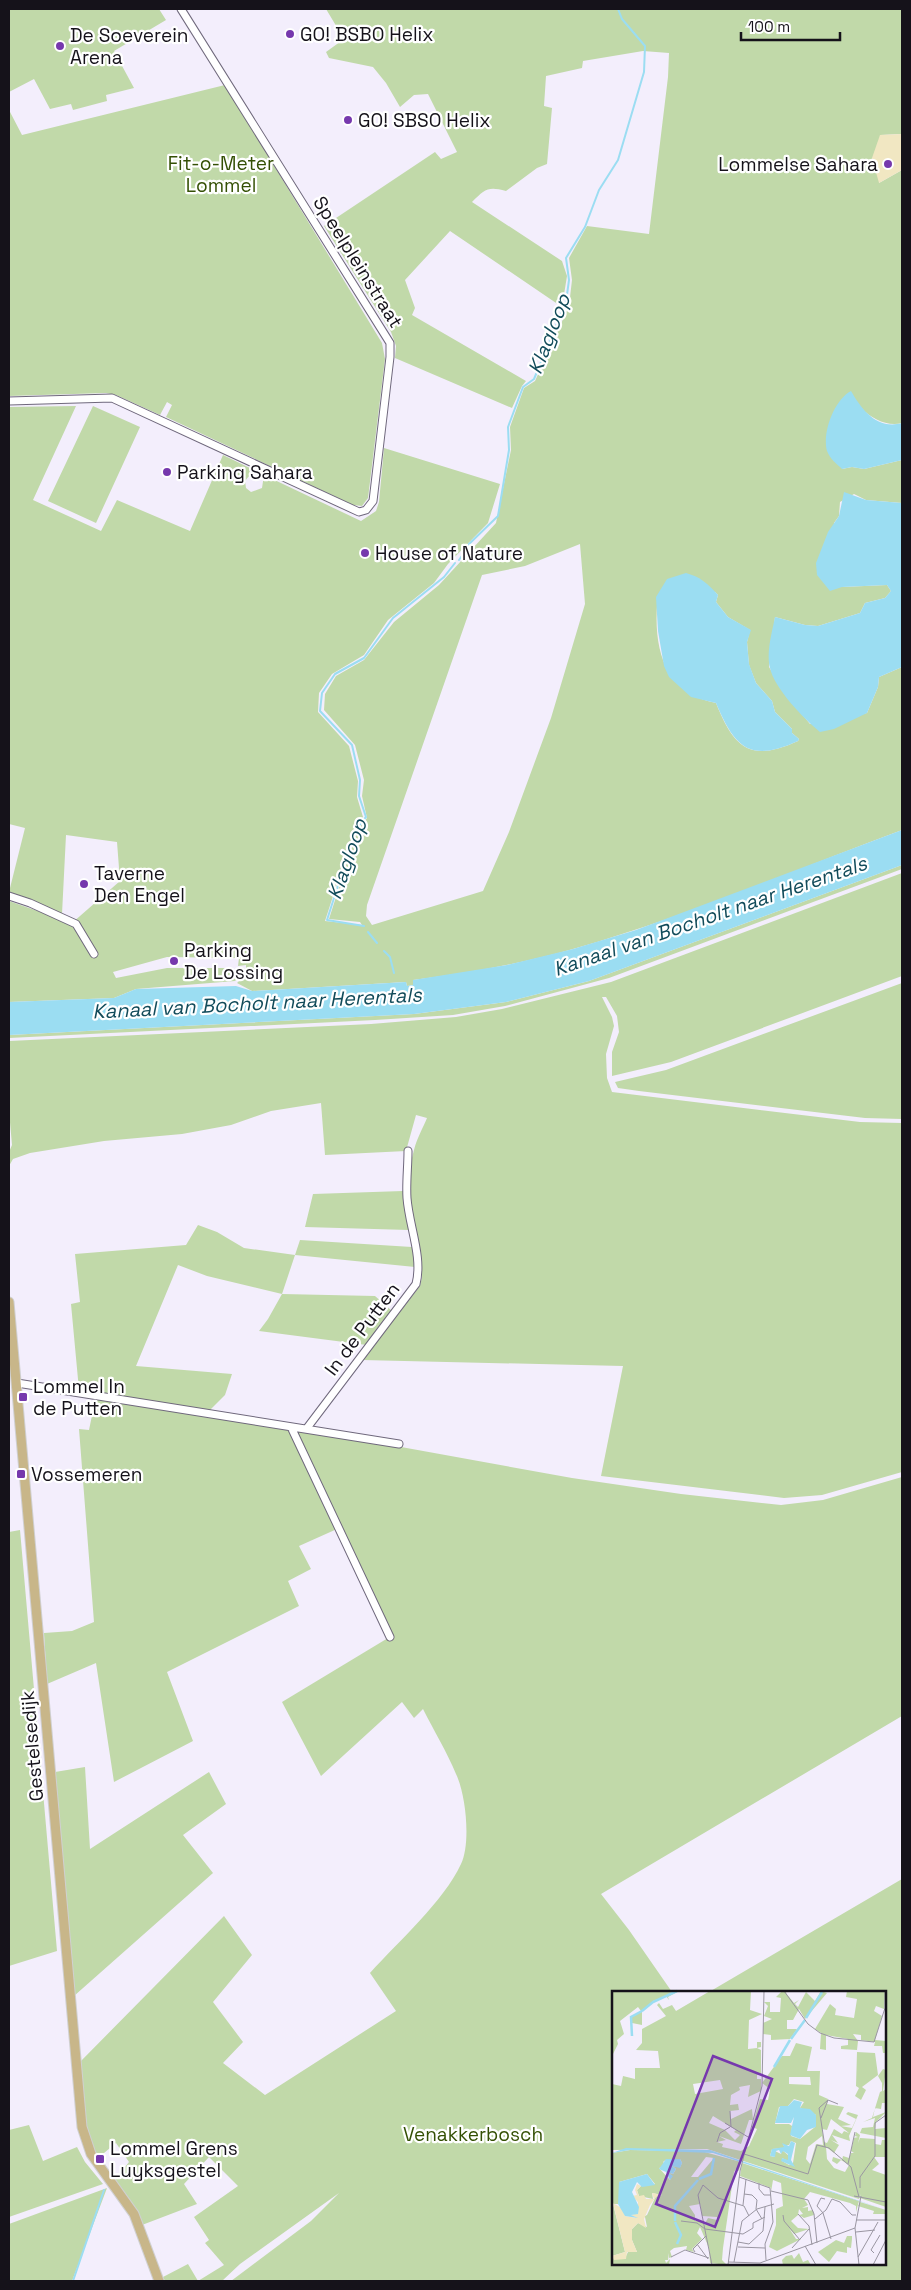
<svg xmlns="http://www.w3.org/2000/svg" width="911" height="2290" viewBox="0 0 911 2290" font-family="'Space Grotesk',sans-serif">
<style>
.green{fill:#c1d9a9;fill-rule:evenodd}
.sand{fill:#f1e7c2}
.water{fill:#9bddf2}
.lines{fill:none;stroke-linecap:round;stroke-linejoin:round}
.stream{stroke:#9bddf2;stroke-width:2}
.minor-casing{stroke:#6f687c;stroke-width:9}
.major-casing{stroke:#d0d0d1;stroke-width:11}
.minor{stroke:#fff;stroke-width:7}
.major{stroke:#c8b689;stroke-width:9}
.poi-dot{fill:#7638ad;stroke:#fff;stroke-width:2}
.labels{text-anchor:middle;dominant-baseline:central;stroke-width:4.5;stroke-linejoin:round;paint-order:stroke}
.poi-label{font-size:19px;fill:#15121a;stroke:#fff;text-anchor:start}
.park-label{font-size:19px;fill:#345004;stroke:#fff}
.street-label{font-size:19px;fill:#15121a;stroke:#fff}
.water-label{font-size:20px;font-style:italic;fill:#114b5a;stroke:#fff}
.inset-river{fill:none;stroke:#9bddf2;stroke-width:2.5}
.inset-road{fill:none;stroke:#9a96a2;stroke-width:1}
.view{fill:#7638ad;fill-opacity:0.15;stroke:#7638ad;stroke-width:2.5}
.inset-edge{fill:none;stroke:#15121a;stroke-width:2.5}
</style>
<rect width="100%" height="100%" fill="#f3eefc"/>
<!-- green -->
<path class="green" d="M 9,9 L 159,9 L 166,20 L 114,51 L 134,88 L 106,95 L 107,101 L 73,110 L 71,104 L 50,109 L 34,79 L 9,92 Z
M 326,9 L 902,9 L 902,134 L 880,135 L 879,183 L 902,170 L 902,423 C 888,427 872,419 862,409 L 842,469 L 852,467 L 864,469 L 902,460 L 902,503 L 866,500 L 854,494 L 840,502 L 839,516 L 834,523 L 842,587 L 887,585 L 891,591 L 885,598 L 865,603 L 860,613 L 818,626 L 805,625 L 775,617 L 769,667 L 784,692 L 810,724 L 867,713 L 878,687 L 879,677 L 902,667 L 902,830 C 793,871 685,917 573,949 C 520,964 467,973 413,980 L 413,985 L 407,986 L 406,982 L 252,991 L 237,983 L 246,974 L 246,965 L 238,966 L 239,958 L 167,957 L 113,972 L 116,978 L 167,968 L 226,968 L 239,977 L 235,981 L 136,989 L 114,998 L 9,1002 L 9,901 L 72,923 L 120,881 L 117,842 L 66,835 L 62,914 L 9,892 L 25,828 L 9,824 L 9,407 L 76,406 L 33,500 L 101,531 L 117,500 L 190,531 L 223,455 L 254,470 L 245,481 L 246,488 L 251,492 L 262,488 L 264,475 L 361,521 L 376,511 L 379,502 L 384,448 L 500,484 L 488,523 L 448,564 L 434,583 L 388,620 L 364,655 L 332,674 L 319,693 L 318,712 L 349,746 L 358,781 L 357,797 L 363,817 L 355,828 L 325,921 L 362,925 L 360,922 L 329,919 L 357,831 L 367,818 L 362,796 L 364,780 L 355,745 L 324,710 L 325,694 L 336,676 L 364,660 L 394,622 L 439,585 L 496,523 L 511,450 L 510,427 L 524,388 L 535,381 L 569,306 L 572,280 L 569,258 L 587,226 L 649,234 L 668,77 L 669,53 L 643,51 L 583,61 L 582,68 L 546,76 L 544,106 L 552,108 L 547,164 L 537,168 L 506,191 C 488,186 485,189 472,202 L 562,261 L 567,276 L 562,307 L 450,231 L 405,280 L 415,308 L 412,315 L 526,381 L 522,386 L 512,408 L 395,358 L 396,346 L 391,332 L 324,226 L 435,152 L 441,159 L 457,152 L 428,94 L 414,95 L 400,107 L 386,83 L 373,67 L 329,58 L 326,52 L 344,39 ZM 580,544 L 585,604 L 551,718 L 509,832 L 483,891 L 372,925 L 366,916 L 367,905 L 482,575 L 525,566 ZM 715,592 L 718,595 L 716,602 L 728,617 L 750,630 L 747,642 L 749,665 L 756,683 L 772,701 L 775,712 L 792,729 L 792,733 L 799,739 L 798,741 C 750,763 734,748 716,703 C 666,693 654,652 657,606 Z
M 225,85 L 382,343 L 385,359 L 368,498 L 362,506 L 353,505 L 166,417 L 172,405 L 167,402 L 160,415 L 116,395 L 106,393 L 9,396 L 9,110 L 22,135 Z
M 93,406 L 140,427 L 96,523 L 48,501 Z
M 902,865 L 902,869 L 609,978 L 505,1006 L 453,1015 L 375,1020 L 9,1038 L 9,1035 L 414,1014 L 506,1002 L 589,981 Z
M 902,873 L 902,976 L 671,1062 L 612,1076 L 612,1052 L 619,1032 L 617,1016 L 606,997 L 602,997 L 612,1017 L 614,1026 L 606,1054 L 607,1078 L 612,1092 L 860,1122 L 902,1123 L 902,1472 L 822,1495 L 784,1498 L 601,1476 L 623,1366 L 362,1360 L 420,1286 L 422,1277 C 417,1236 402,1190 414,1150 C 417,1138 423,1128 427,1118 L 416,1115 L 406,1151 L 325,1155 L 321,1103 L 271,1111 L 231,1125 L 182,1134 L 104,1141 L 30,1153 L 13,1159 L 9,1166 L 9,1152 L 12,1145 L 9,1111 L 9,1041 L 371,1024 L 456,1017 L 502,1009 L 611,982 Z
M 902,983 L 902,1119 L 865,1118 L 639,1091 L 618,1088 L 615,1082 L 666,1070 Z
M 403,1191 L 409,1230 L 305,1227 L 313,1194 Z
M 198,1225 L 217,1232 L 244,1248 L 295,1255 L 300,1240 L 412,1247 L 415,1267 L 295,1255 L 282,1294 L 375,1296 L 392,1311 L 367,1345 L 259,1331 L 268,1319 L 282,1294 L 207,1276 L 178,1265 L 136,1366 L 232,1374 L 225,1395 L 209,1411 L 79,1390 L 71,1304 L 80,1302 L 75,1254 L 186,1245 Z
M 96,1396 L 287,1428 L 292,1433 L 337,1529 L 299,1546 L 311,1569 L 288,1581 L 299,1606 L 167,1672 L 193,1741 L 114,1782 L 96,1663 L 47,1684 L 44,1633 L 72,1631 L 94,1622 L 79,1429 L 89,1430 Z
M 295,1430 L 357,1439 L 572,1478 L 681,1494 L 781,1505 L 823,1500 L 902,1477 L 902,1716 L 601,1894 L 629,1930 L 672,1992 L 614,1992 L 614,2264 L 885,2264 L 885,1992 L 709,1992 L 902,1879 L 902,2281 L 231,2281 L 311,2221 L 339,2193 L 240,2264 L 222,2281 L 165,2281 L 163,2277 L 188,2264 L 198,2281 L 224,2265 L 205,2243 L 209,2240 L 194,2217 L 238,2186 L 209,2157 L 184,2184 L 197,2204 L 142,2225 L 114,2181 L 129,2162 L 116,2143 L 98,2158 C 83,2129 83,2096 79,2063 L 224,1916 L 252,1955 L 213,2002 L 243,2042 L 223,2063 L 265,2095 L 396,2011 L 370,1973 C 398,1942 444,1901 461,1864 C 471,1843 466,1795 456,1774 C 447,1752 434,1731 423,1709 L 414,1718 L 402,1702 L 321,1776 L 282,1702 L 388,1638 Z
M 20,1530 L 57,1951 L 9,1966 L 9,1532 Z
M 85,1767 L 90,1849 L 209,1772 L 226,1804 L 183,1835 L 213,1873 L 74,1996 L 55,1772 Z
M 29,2125 L 43,2161 L 77,2147 L 85,2162 L 103,2184 L 9,2217 L 9,2130 Z
M 107,2188 L 72,2281 L 9,2281 L 9,2224 Z"/>
<!-- sand -->
<path class="sand" d="M 902,134 L 902,170 L 879,183 L 872,158 L 880,135 Z"/>
<!-- water -->
<path class="water" d="M 851,391 C 862,410 877,430 902,423 L 902,460 L 864,469 L 852,467 L 842,469 C 837,464 830,459 827,451 C 822,433 834,400 851,391 Z
M 844,492 L 866,500 L 902,503 L 902,667 L 879,677 L 878,687 L 867,713 L 834,729 L 820,732 C 804,719 774,688 770,668 C 766,653 772,632 775,617 L 805,625 L 818,626 L 860,613 L 865,603 L 885,598 L 891,591 L 887,585 L 842,587 L 830,591 L 817,575 L 816,563 L 828,532 L 839,516 Z
M 686,573 C 701,577 708,584 718,595 L 716,602 L 728,617 L 751,630 L 747,642 L 749,664 L 756,683 L 772,701 L 775,712 L 792,729 L 792,733 L 799,739 L 798,741 C 750,763 735,748 716,703 L 691,697 L 669,677 L 664,666 L 658,631 L 656,597 L 667,579 Z
M 902,830 L 902,865 L 589,981 L 506,1002 L 414,1014 L 9,1035 L 9,1002 L 114,998 L 136,989 L 236,986 L 252,991 L 406,982 L 407,986 L 413,985 L 413,980 L 507,965 L 573,949 L 636,930 Z"/>
<g class="lines">
<!-- stream -->
<path class="stream" d="M 468,545 L 498,516 L 509,450 L 508,427 L 523,387 L 534,379 L 566,302 L 569,280 L 566,258 L 585,227 L 599,190 L 618,160 L 644,72 L 645,46 L 622,19 L 618,9
M 459,560 L 464,553
M 364,926 L 327,920 L 356,829 L 366,817 L 359,796 L 360,780 L 352,745 L 320,711 L 322,693 L 335,674 L 364,658 L 393,618 L 444,577 L 455,563
M 368,932 L 377,943
M 384,951 L 390,957 L 394,973
M 73,2281 L 104,2190"/>
<!-- minor casing -->
<g class="minor-casing">
<path id="minor" d="M 9,401 L 112,398 L 359,512 L 366,510 L 373,501 L 390,357 L 390,343 L 181,9
M 9,896 L 30,903 L 76,924 L 94,954
M 17,1383 L 399,1444
M 291,1427 L 390,1637
M 307,1428 L 416,1284 C 423,1257 409,1226 407,1198 C 406,1183 408,1167 408,1151"/>
</g>
<!-- major casing -->
<g class="major-casing">
<path id="major" d="M 9,1302 L 82,2127 L 91,2154 L 134,2214 L 159,2281"/>
</g>
<!-- minor -->
<use href="#minor" class="minor"/>
<!-- major -->
<use href="#major" class="major"/>
</g>
<!-- markers -->
<g class="poi-dot">
<circle cx="290" cy="34" r="5"/>
<circle cx="60" cy="46" r="5"/>
<circle cx="348" cy="120" r="5"/>
<circle cx="888" cy="164" r="5"/>
<circle cx="167" cy="472" r="5"/>
<circle cx="365" cy="553" r="5"/>
<circle cx="84" cy="884" r="5"/>
<circle cx="174" cy="961" r="5"/>
<rect x="18" y="1392" width="10" height="10" rx="2.5"/>
<rect x="16" y="1469" width="10" height="10" rx="2.5"/>
<rect x="95" y="2154" width="10" height="10" rx="2.5"/>
</g>
<g class="labels">
<!-- poi labels -->
<g class="poi-label">
<text x="300" y="34">GO! BSBO Helix</text>
<text x="70" y="35">De Soeverein<tspan x="70" dy="22">Arena</tspan></text>
<text x="358" y="120">GO! SBSO Helix</text>
<text x="878" y="164" text-anchor="end">Lommelse Sahara</text>
<text x="177" y="472">Parking Sahara</text>
<text x="375" y="553">House of Nature</text>
<text x="94" y="873">Taverne<tspan x="94" dy="22">Den Engel</tspan></text>
<text x="184" y="950">Parking<tspan x="184" dy="22">De Lossing</tspan></text>
<text x="33" y="1386">Lommel In<tspan x="33" dy="22">de Putten</tspan></text>
<text x="31" y="1474">Vossemeren</text>
<text x="110" y="2148">Lommel Grens<tspan x="110" dy="22">Luyksgestel</tspan></text>
</g>
<!-- park labels -->
<g class="park-label">
<text x="221" y="163">Fit-o-Meter<tspan x="221" dy="22">Lommel</tspan></text>
<text x="473" y="2134">Venakkerbosch</text>
</g>
<!-- street labels -->
<g class="street-label">
<text transform="translate(358 262) rotate(58)">Speelpleinstraat</text>
<text transform="translate(362 1329) rotate(-53)">In de Putten</text>
<text transform="translate(32 1746) rotate(-95)">Gestelsedijk</text>
</g>
<!-- water labels -->
<g class="water-label">
<text transform="translate(549 334) rotate(-69)">Klagloop</text>
<text transform="translate(347 859) rotate(-71)">Klagloop</text>
<text transform="translate(710 916) rotate(-19)">Kanaal van Bocholt naar Herentals</text>
<text transform="translate(257 1003) rotate(-3)">Kanaal van Bocholt naar Herentals</text>
</g>
</g>
<!-- overview -->
<g transform="translate(612 1991)">
<rect width="274" height="274" fill="#f3eefc"/>
<path d="M 0,0 L 67,0 L 56,6 L 57,9 L 54,5 L 41,10 L 30,20 L 30,38 L 54,25 L 45,14 L 47,12 L 51,18 L 60,14 L 64,20 L 98,0 L 139,0 L 138,19 L 150,23 L 137,29 L 136,58 L 145,57 L 145,51 L 149,51 L 149,56 L 145,57 L 149,59 L 149,84 L 145,84 L 145,88 L 149,88 L 149,100 L 136,106 L 138,94 L 127,96 L 128,99 L 119,104 L 118,114 L 126,113 L 127,119 L 118,120 L 119,128 L 140,118 L 141,129 L 137,129 L 129,153 L 107,145 L 114,149 L 105,151 L 111,153 L 110,156 L 129,160 L 137,155 L 145,138 L 140,136 L 148,108 L 156,109 L 157,104 L 158,98 L 150,92 L 170,65 L 178,65 L 184,52 L 200,56 L 195,80 L 208,80 L 207,104 L 216,108 L 215,113 L 232,116 L 226,128 L 239,134 L 229,135 L 240,137 L 244,128 L 234,123 L 236,121 L 246,124 L 237,145 L 238,150 L 220,144 L 226,152 L 219,149 L 227,154 L 222,162 L 214,156 L 215,168 L 222,177 L 233,181 L 237,174 L 229,169 L 225,173 L 220,170 L 221,166 L 230,169 L 231,165 L 237,167 L 239,162 L 242,162 L 239,160 L 242,147 L 246,146 L 243,145 L 244,141 L 248,144 L 246,152 L 248,147 L 263,148 L 263,153 L 269,154 L 270,149 L 274,149 L 274,166 L 262,166 L 267,173 L 260,179 L 274,184 L 274,216 L 248,207 L 249,203 L 247,208 L 95,158 L 0,159 L 0,93 L 9,95 L 11,85 L 23,88 L 23,77 L 48,77 L 46,60 L 24,59 L 30,52 L 30,34 L 20,32 L 19,26 L 29,20 L 26,16 L 8,30 L 12,43 L 5,49 L 6,53 L 0,65 ZM 177,86 L 198,86 L 199,94 L 177,93 ZM 108,89 L 111,98 L 83,103 L 81,93 ZM 182,108 L 192,111 L 188,117 L 204,124 L 203,136 L 188,148 L 179,145 L 180,135 L 177,133 L 163,133 L 167,116 L 176,115 ZM 101,125 L 124,139 L 122,141 L 128,144 L 123,149 L 113,139 L 97,132 ZM 219,128 L 237,142 L 232,140 L 230,143 L 222,138 L 215,152 L 212,151 L 210,138 L 215,139 ZM 210,145 L 211,154 L 204,153 L 198,173 L 194,168 L 196,156 ZM 179,150 L 184,152 L 181,172 L 177,174 L 170,170 L 170,167 L 176,170 L 176,164 L 170,159 L 169,163 L 163,160 L 163,166 L 158,165 L 160,158 L 175,157 L 171,154 L 177,154 ZM 170,0 L 175,0 L 174,2 L 182,12 L 187,9 L 183,13 L 186,16 L 194,1 L 203,10 L 209,0 L 215,2 L 193,28 L 187,18 L 181,29 L 175,29 L 175,38 L 185,38 L 178,48 L 159,49 L 159,44 L 151,43 L 151,32 L 160,28 L 152,25 L 156,15 L 152,11 L 158,11 L 158,21 L 168,21 L 169,7 L 164,6 ZM 235,0 L 273,0 L 272,18 L 264,15 L 262,20 L 270,25 L 263,49 L 274,50 L 274,62 L 271,62 L 270,55 L 262,55 L 263,51 L 249,49 L 249,44 L 241,43 L 246,50 L 245,59 L 229,58 L 229,55 L 236,54 L 236,48 L 214,44 L 214,59 L 208,58 L 209,42 L 203,38 L 218,13 L 224,18 L 223,24 L 242,27 L 245,8 L 234,6 ZM 245,61 L 263,62 L 266,84 L 250,96 L 254,99 L 249,109 L 243,105 L 247,97 L 244,95 ZM 271,78 L 274,79 L 271,100 L 274,98 L 274,112 L 270,112 L 269,118 L 263,117 L 261,126 L 274,121 L 264,131 L 263,138 L 274,137 L 274,147 L 248,142 L 250,137 L 261,136 L 263,127 L 251,131 L 260,127 L 268,101 L 270,100 L 270,92 L 266,85 ZM 18,159 L 89,160 L 129,171 L 127,180 L 124,178 L 122,181 L 111,257 L 110,269 L 115,274 L 98,272 L 97,257 L 88,236 L 85,242 L 90,248 L 80,258 L 82,261 L 74,259 L 75,255 L 62,257 L 58,260 L 60,266 L 57,267 L 57,262 L 56,269 L 53,269 L 54,272 L 58,268 L 57,274 L 0,274 L 0,267 L 13,267 L 16,261 L 25,261 L 20,249 L 20,238 L 26,232 L 35,236 L 33,226 L 29,227 L 35,224 L 44,205 L 50,204 L 40,202 L 41,208 L 27,205 L 25,199 L 29,195 L 43,193 L 35,183 L 7,191 L 8,209 L 6,213 L 1,213 L 13,261 L 0,265 L 0,162 ZM 94,166 L 102,167 L 86,186 L 79,186 ZM 55,168 L 68,168 L 70,172 L 68,176 L 60,175 L 64,178 L 61,183 L 55,181 L 60,185 L 58,189 L 47,177 L 55,175 L 51,171 ZM 88,213 L 90,225 L 105,226 L 105,229 L 96,227 L 92,234 L 91,230 L 83,230 L 83,224 L 77,215 ZM 130,172 L 247,210 L 244,221 L 244,215 L 238,212 L 198,201 L 192,208 L 196,214 L 190,217 L 196,216 L 196,220 L 201,219 L 202,224 L 192,227 L 187,224 L 191,223 L 187,218 L 186,224 L 179,230 L 186,237 L 197,238 L 182,243 L 177,237 L 184,248 L 189,248 L 165,260 L 157,256 L 164,234 L 164,218 L 171,215 L 169,192 L 161,189 L 159,201 L 159,197 L 128,185 ZM 248,211 L 274,219 L 274,223 L 261,223 L 262,220 L 246,215 ZM 235,245 L 240,245 L 240,248 L 239,257 L 235,256 L 235,262 L 225,260 L 217,271 L 206,261 L 224,249 L 232,252 ZM 187,262 L 191,271 L 196,269 L 199,274 L 171,274 L 170,269 L 174,265 L 180,264 L 182,268 Z" fill="#c1d9a9" fill-rule="evenodd"/>
<path d="M 25,193 L 29,195 L 25,199 L 27,205 L 32,204 L 34,208 L 42,208 L 40,202 L 50,204 L 44,206 L 38,214 L 32,228 L 34,237 L 26,232 L 20,238 L 20,249 L 25,261 L 15,261 L 14,268 L 2,269 L 0,265 L 13,261 L 1,212 L 11,218 L 13,225 L 25,227 L 19,224 L 26,222 L 26,211 L 20,205 L 25,204 L 23,199 Z" fill="#f1e7c2"/>
<path d="M 182,109 L 190,111 L 188,117 L 198,118 L 204,124 L 204,136 L 195,139 L 188,148 L 178,144 L 182,126 L 179,132 L 163,132 L 168,115 L 176,115 ZM 179,150 L 183,152 L 179,169 L 183,176 L 169,170 L 170,167 L 176,169 L 176,163 L 171,160 L 169,163 L 167,159 L 164,160 L 163,166 L 158,165 L 160,158 L 172,156 L 170,152 L 177,155 ZM 14,157 L 98,159 L 274,219 L 101,162 L 18,159 L 0,162 ZM 54,168 L 68,168 L 70,172 L 68,177 L 60,175 L 64,178 L 61,183 L 55,181 L 61,185 L 58,189 L 54,181 L 47,178 ZM 35,183 L 43,194 L 30,196 L 25,191 L 20,201 L 27,216 L 26,223 L 19,224 L 26,227 L 13,225 L 6,213 L 7,191 Z" fill="#9bddf2"/>
<path class="inset-river" d="M 30,20 L 41,11 L 65,0M 194,27 L 210,1M 20,45 L 19,26 L 30,20M 179,48 L 193,29M 162,76 L 178,49M 87,188 L 99,183 L 102,167M 63,230 L 63,215 L 86,189M 63,231 L 69,244 L 65,253"/>
<path class="inset-road" d="M 172,0 L 196,33 L 208,42 L 222,47 L 262,51 L 273,17 L 273,0M 118,120 L 119,136M 209,127 L 216,109 L 226,113M 113,132 L 136,146M 105,151 L 108,142 L 118,136M 213,156 L 207,117 L 216,109M 132,163 L 196,183 L 205,154 L 217,157 L 239,176 L 247,206M 236,173 L 243,141M 127,186 L 158,197 L 161,231 L 153,253 L 154,269M 147,192 L 147,198 L 152,204 L 159,204M 248,197 L 248,186 L 263,165 L 263,132 L 274,124M 159,200 L 196,209 L 202,223 L 205,252M 132,203 L 140,204 L 145,209 L 144,218 L 150,228M 242,205 L 274,211M 213,208 L 209,207 L 205,215 L 211,222 L 219,248M 131,214 L 134,188M 186,223 L 197,235 L 200,254M 171,224 L 172,230 L 188,249M 203,228 L 214,219 L 220,208 L 228,211 L 240,224 L 244,224M 244,229 L 274,229M 69,230 L 85,232 L 93,238M 141,237 L 141,232 L 153,226M 93,238 L 131,243 L 141,237M 244,241 L 263,239M 126,251 L 137,253 L 151,240 L 153,216M 85,253 L 96,268M 193,255 L 204,274M 126,256 L 153,257M 180,257 L 197,238M 83,261 L 81,258 L 94,245M 262,262 L 259,259 L 268,244M 59,266 L 73,259 L 97,267M 246,266 L 266,231M 116,271 L 148,272 L 243,237M 122,271 L 130,230 L 145,218 L 162,213M 100,274 L 86,204 L 91,194 L 106,207 L 132,215 L 137,225M 116,274 L 128,180 L 150,95 L 152,0M 247,274 L 243,237 L 249,205M 261,274 L 274,249"/>
<path class="view" d="M 101,65 L 160,88 L 103,236 L 44,213 Z"/>
<rect width="274" height="274" class="inset-edge"/>
</g>
<!-- border -->
<rect width="911" height="2290" fill="none" stroke="#15121a" stroke-width="20"/>
<!-- scale -->
<path d="M741 32v8h99v-8" fill="none" stroke="#15121a" stroke-width="2.5"/>
<text x="748" y="32" font-size="15" fill="#15121a" stroke="#ffffff" stroke-width="4" paint-order="stroke">100 m</text>
</svg>
